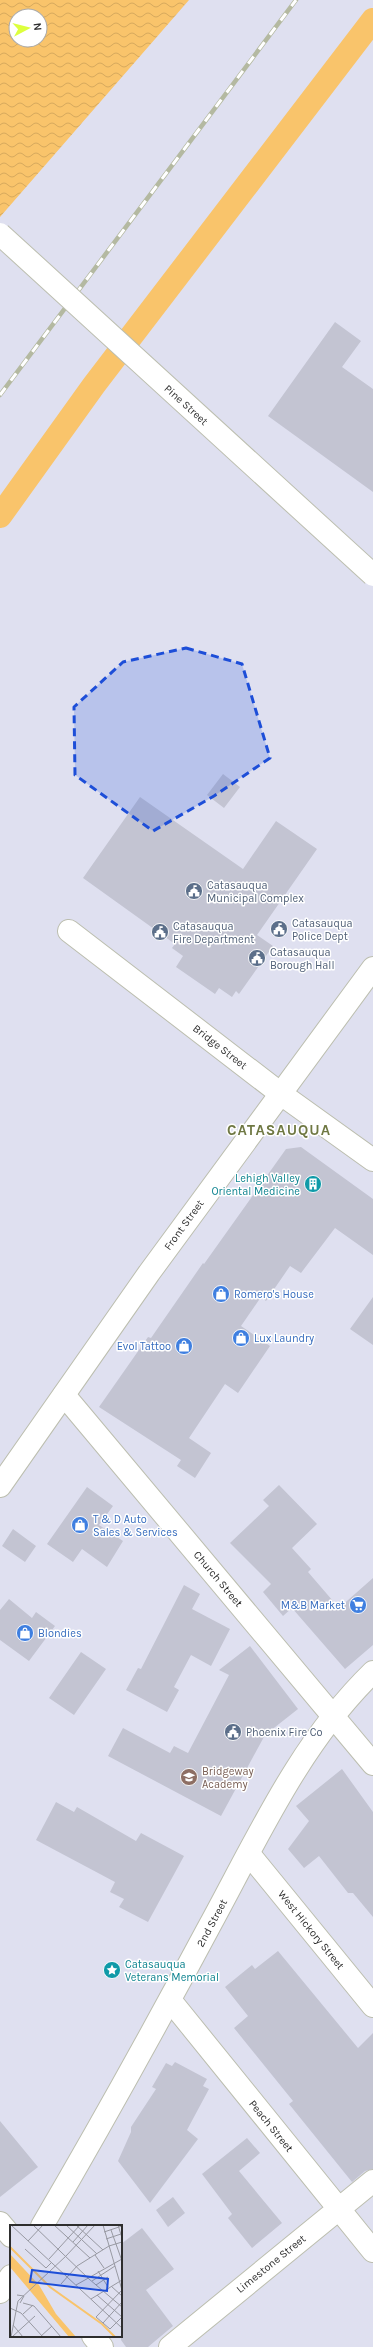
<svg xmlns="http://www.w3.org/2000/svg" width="373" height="2347" viewBox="0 0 373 2347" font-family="Karla,sans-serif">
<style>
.water{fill:url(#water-waves);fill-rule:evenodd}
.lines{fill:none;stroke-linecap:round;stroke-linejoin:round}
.canal{stroke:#f9c46b;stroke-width:24}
.building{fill:#c3c4d2}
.street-casing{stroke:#bcbeaf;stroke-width:24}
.secondary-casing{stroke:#bcbeaf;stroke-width:24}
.street{stroke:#fff;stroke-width:22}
.secondary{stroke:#fff;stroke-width:22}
.rail-casing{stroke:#b4b9a1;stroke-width:4.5}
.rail{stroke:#fff;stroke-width:3;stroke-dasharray:9;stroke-linecap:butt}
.secondary-bridge-casing{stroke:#bcbeaf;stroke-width:24;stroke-linecap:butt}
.secondary-bridge{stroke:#fff;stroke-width:22}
.marked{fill:#1d4ed8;fill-opacity:0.2;stroke:#1d4ed8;stroke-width:3;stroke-dasharray:8 5;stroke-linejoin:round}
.labels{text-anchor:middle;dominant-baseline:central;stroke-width:3;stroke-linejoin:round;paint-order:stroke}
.street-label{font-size:11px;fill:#2e2e2e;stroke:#fff}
.service-label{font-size:11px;fill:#4e5e75;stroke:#fff;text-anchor:start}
.culture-label{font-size:11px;fill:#0d838f;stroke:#fff;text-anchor:end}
.shop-label{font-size:11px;fill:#366cbe;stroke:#fff;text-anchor:start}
.education-label{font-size:11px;fill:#785e54;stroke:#fff;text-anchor:start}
.district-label{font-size:15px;font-weight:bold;letter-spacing:1px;fill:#6f7843;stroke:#fff}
.inset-river{fill:none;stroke:#f9c46b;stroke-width:2}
.inset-road{fill:none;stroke:#9899a2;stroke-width:1}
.view{fill:#1d4ed8;fill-opacity:0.15;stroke:#1d4ed8;stroke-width:2}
.inset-edge{fill:none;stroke:#2e2e2e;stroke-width:2}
</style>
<defs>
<pattern id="water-waves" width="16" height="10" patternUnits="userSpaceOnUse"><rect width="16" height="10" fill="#f9c46b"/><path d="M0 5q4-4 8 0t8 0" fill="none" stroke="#d6a95d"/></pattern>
</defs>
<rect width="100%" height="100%" fill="#dfe0f0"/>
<!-- water -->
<path class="water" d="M 0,0 L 189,0 L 0,217 ZM 16,16 L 40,16 L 40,40 L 16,40 Z"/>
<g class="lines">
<!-- canal -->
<path class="canal" d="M 0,516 L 94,385 L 373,20"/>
</g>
<!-- building -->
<path class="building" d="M 335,322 L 361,341 L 342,367 L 373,389 L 373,492 L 268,416 Z
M 223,774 L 240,787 L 224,808 L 207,795 Z
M 140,797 L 243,869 L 276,821 L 317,849 L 257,935 L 273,946 L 239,994 L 236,991 L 232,997 L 219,988 L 215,994 L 176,967 L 183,956 L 172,948 L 175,944 L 83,878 Z
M 301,1147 L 373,1199 L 373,1255 L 335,1228 L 301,1273 L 290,1266 L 266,1301 L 261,1297 L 241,1326 L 270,1346 L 238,1393 L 225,1384 L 189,1438 L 211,1453 L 195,1478 L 177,1466 L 181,1460 L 99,1407 L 148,1337 L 151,1338 L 203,1263 L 204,1264 L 286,1149 Z
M 373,1297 L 373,1345 L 350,1329 Z
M 279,1485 L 317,1524 L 292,1548 L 311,1569 L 308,1572 L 339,1608 L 373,1578 L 373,1645 L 345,1669 L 292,1608 L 283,1616 L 263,1592 L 271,1584 L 230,1543 L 269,1506 L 263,1500 Z
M 87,1487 L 113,1506 L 99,1525 L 123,1541 L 107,1567 L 82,1549 L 73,1562 L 47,1544 Z
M 13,1529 L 36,1546 L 25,1562 L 2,1546 Z
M 184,1585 L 200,1594 L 192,1609 L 230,1629 L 211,1666 L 191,1655 L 174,1687 L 179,1690 L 167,1712 L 126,1690 L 138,1668 L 141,1669 Z
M 9,1599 L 32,1618 L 36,1612 L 55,1626 L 29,1661 L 0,1640 L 0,1610 Z
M 250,1646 L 298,1709 L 265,1735 L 221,1816 L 108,1756 L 123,1728 L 170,1753 L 174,1746 L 188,1753 L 229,1675 L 219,1670 Z
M 81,1652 L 106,1669 L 74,1715 L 49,1698 Z
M 342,1769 L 373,1812 L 373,1917 L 353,1893 L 348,1893 L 319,1856 L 304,1868 L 288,1849 L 309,1821 L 296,1806 Z
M 56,1802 L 74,1812 L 77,1807 L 136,1841 L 141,1833 L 184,1856 L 148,1922 L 119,1907 L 124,1899 L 110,1892 L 115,1882 L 36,1840 Z
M 278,1951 L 358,2048 L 373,2033 L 373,2169 L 365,2171 L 352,2182 L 289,2104 L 293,2101 L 234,2028 L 248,2016 L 225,1987 L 252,1965 L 255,1969 Z
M 175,2062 L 207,2079 L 203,2086 L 209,2089 L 187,2130 L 198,2139 L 150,2203 L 118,2161 L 131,2132 L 131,2127 L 156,2089 L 152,2087 L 166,2063 L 172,2066 Z
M 0,2121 L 38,2167 L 0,2197 Z
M 247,2138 L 260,2153 L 239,2171 L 282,2223 L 252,2248 L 228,2218 L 232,2214 L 202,2174 Z
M 173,2197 L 185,2213 L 168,2227 L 156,2210 Z
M 142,2228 L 174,2269 L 146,2290 L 173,2326 L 148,2347 L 126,2347 L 121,2340 L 121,2244 Z"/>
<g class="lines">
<!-- street casing -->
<g class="street-casing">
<path id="street" d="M 69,931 L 281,1094 L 373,1160
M 64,1395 L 373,1764
M 249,1854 L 373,2006
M 170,2000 L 373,2251
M 0,2223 L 11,2236
M 93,2336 L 102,2347
M 170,2347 L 373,2181"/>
</g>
<!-- secondary casing -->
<g class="secondary-casing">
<path id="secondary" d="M 0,1486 L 149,1273 L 373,968
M 42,2226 C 100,2127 156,2026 210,1925 C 258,1837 300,1743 373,1672
M 0,2292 L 11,2276"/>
</g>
<!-- street -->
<use href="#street" class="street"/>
<!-- secondary -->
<use href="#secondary" class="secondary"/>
<!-- rail casing -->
<g class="rail-casing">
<path id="rail" d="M 0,395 L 296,0"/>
</g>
<!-- rail -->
<use href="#rail" class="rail"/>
<!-- secondary-bridge casing -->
<g class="secondary-bridge-casing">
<path id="secondary-bridge" d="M 0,234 L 373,575"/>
</g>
<!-- secondary-bridge -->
<use href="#secondary-bridge" class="secondary-bridge"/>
</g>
<!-- marked area -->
<path class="marked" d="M 186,648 L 242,664 L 270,758 L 214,796 L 153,831 L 75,775 L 74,707 L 123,662 Z"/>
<!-- icons -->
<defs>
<g id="civic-disc" transform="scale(0.9)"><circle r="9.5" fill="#5c6f8a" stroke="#fff"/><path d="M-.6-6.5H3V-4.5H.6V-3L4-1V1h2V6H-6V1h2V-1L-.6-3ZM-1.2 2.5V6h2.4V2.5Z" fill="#fff"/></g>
<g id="building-disc" transform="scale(0.9)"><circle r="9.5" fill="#0f9aa8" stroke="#fff"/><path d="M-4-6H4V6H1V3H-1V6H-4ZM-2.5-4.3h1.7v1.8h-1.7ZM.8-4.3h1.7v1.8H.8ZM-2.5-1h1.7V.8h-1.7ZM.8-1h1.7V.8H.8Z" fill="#fff"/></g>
<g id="shop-disc" transform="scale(0.9)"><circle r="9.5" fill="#3f7fe0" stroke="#fff"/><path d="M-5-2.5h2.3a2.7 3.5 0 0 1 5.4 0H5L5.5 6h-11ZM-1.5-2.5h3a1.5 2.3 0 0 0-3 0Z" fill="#fff"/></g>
<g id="supermarket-disc" transform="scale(0.9)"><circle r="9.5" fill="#3f7fe0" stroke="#fff"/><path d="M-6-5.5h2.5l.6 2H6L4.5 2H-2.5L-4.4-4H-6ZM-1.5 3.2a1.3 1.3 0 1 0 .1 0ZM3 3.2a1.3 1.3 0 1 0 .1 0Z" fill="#fff"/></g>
<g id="school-disc" transform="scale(0.9)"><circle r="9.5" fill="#8d6e63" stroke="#fff"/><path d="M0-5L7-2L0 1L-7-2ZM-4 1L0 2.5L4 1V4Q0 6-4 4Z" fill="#fff"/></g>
<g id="sight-disc" transform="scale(0.9)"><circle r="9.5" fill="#0f9aa8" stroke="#fff"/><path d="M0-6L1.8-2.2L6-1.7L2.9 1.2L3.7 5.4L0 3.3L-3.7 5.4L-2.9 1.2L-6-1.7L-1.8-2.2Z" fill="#fff"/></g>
</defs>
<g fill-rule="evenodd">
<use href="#civic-disc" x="194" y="891"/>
<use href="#civic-disc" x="279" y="929"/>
<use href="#civic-disc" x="160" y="932"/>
<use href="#civic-disc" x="257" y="958"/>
<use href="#building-disc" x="313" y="1184"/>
<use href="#shop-disc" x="221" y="1294"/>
<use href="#shop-disc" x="241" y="1338"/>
<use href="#shop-disc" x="184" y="1346"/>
<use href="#shop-disc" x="80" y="1525"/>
<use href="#supermarket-disc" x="358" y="1605"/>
<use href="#shop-disc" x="25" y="1633"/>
<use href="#civic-disc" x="233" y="1732"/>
<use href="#school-disc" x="189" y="1777"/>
<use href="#sight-disc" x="112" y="1970"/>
</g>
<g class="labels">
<!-- street labels -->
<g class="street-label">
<text transform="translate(186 405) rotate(42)">Pine Street</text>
<text transform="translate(220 1047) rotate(38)">Bridge Street</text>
<text transform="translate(184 1225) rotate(-54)">Front Street</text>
<text transform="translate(218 1579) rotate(50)">Church Street</text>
<text transform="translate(212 1923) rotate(-62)">2nd Street</text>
<text transform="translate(311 1930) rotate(51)">West Hickory Street</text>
<text transform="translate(271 2126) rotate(51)">Peach Street</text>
<text transform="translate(271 2264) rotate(-39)">Limestone Street</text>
</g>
<!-- service labels -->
<g class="service-label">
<text x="207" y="885">Catasauqua<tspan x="207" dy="13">Municipal Complex</tspan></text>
<text x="292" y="923">Catasauqua<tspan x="292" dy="13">Police Dept</tspan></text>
<text x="173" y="926">Catasauqua<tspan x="173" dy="13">Fire Department</tspan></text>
<text x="270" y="952">Catasauqua<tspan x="270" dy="13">Borough Hall</tspan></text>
<text x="246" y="1732">Phoenix Fire Co</text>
</g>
<!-- culture labels -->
<g class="culture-label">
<text x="300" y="1178">Lehigh Valley<tspan x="300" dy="13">Oriental Medicine</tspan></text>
<text x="125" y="1964" text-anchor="start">Catasauqua<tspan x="125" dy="13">Veterans Memorial</tspan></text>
</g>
<!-- shop labels -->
<g class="shop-label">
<text x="234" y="1294">Romero's House</text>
<text x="254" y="1338">Lux Laundry</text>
<text x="171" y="1346" text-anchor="end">Evol Tattoo</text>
<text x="93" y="1519">T &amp; D Auto<tspan x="93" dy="13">Sales &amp; Services</tspan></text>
<text x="345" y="1605" text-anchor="end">M&amp;B Market</text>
<text x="38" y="1633">Blondies</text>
</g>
<!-- education labels -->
<g class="education-label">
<text x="202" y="1771">Bridgeway<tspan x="202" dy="13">Academy</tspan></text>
</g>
<!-- district labels -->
<g class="district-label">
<text x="279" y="1130">CATASAUQUA</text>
</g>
</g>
<!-- overview -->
<g transform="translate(10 2225)">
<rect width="112" height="112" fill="#dfe0f0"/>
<path d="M 0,29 L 29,60 L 46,89 L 66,112 L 59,112 L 0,42 Z" fill="#f9c46b"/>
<path class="inset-river" d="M 0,22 L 40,62 L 92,99 L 105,112"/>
<path class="inset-road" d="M 1,0 L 112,103M 23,0 L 79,54 L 112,82M 44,0 L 80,33M 56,0 L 87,29M 66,0 L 93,25M 93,0 L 112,65M 108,0 L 112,13M 101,5 L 112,36M 94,7 L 112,1M 96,14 L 111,9M 18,16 L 33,0M 63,17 L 78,0M 15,24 L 36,43 L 41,38M 85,30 L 94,43M 56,31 L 85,0M 39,34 L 70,0M 88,46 L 98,62M 82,56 L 105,41M 51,59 L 67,41 L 99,21 L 112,17M 66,60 L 112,34M 86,60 L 98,52M 101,61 L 112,71M 112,65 L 86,92 L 100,104 L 112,92M 7,70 L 14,71 L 10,78M 87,70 L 112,92M 81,74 L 112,55M 13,78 L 24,81 L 51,112M 0,83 L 11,88 L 33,112M 13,89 L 23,80M 93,98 L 112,77M 3,100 L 13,112M 1,112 L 8,76 L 56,31M 2,112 L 25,91M 30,112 L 42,101"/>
<path class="view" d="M 22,45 L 98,54 L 97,66 L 20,57 Z"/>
<rect width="112" height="112" class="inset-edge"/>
</g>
<!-- north arrow -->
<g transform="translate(28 28) rotate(83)"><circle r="19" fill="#ffffff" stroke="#ababab"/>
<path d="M0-3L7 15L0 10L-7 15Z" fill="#ddff3d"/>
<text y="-6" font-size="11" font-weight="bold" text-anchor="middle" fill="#2e2e2e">N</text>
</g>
</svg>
